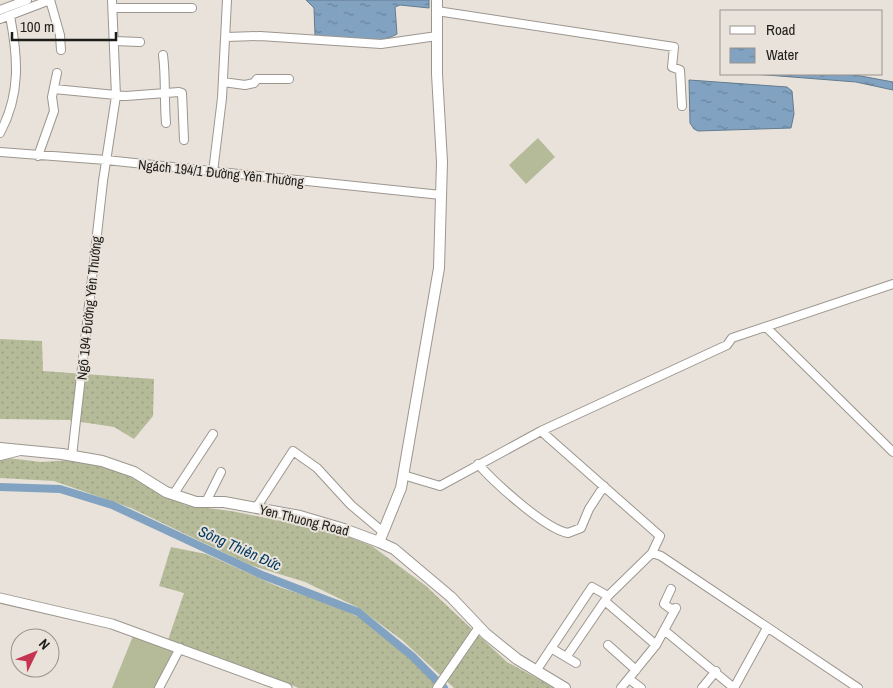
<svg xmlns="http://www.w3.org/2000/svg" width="893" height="688" viewBox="0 0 893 688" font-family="'Archivo Narrow',sans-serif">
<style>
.grass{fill:#b5bb99}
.garden{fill:url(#garden-dots)}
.water{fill:url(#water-ripples);stroke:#647b8f}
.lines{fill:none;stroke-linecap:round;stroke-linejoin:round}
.canal{stroke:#81a3c1;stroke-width:8}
.minor-casing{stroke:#9c968f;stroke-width:10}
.tertiary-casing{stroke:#9c968f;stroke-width:11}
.secondary-casing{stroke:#9c968f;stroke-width:12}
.minor{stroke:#fff;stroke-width:8}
.tertiary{stroke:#fff;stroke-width:9}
.secondary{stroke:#fff;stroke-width:10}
.labels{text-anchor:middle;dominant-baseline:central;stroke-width:4;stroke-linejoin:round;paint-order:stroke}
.street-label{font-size:14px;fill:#1f1d1a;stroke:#e8e2da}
.water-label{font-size:15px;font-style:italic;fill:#003a61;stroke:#e8e2da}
</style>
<defs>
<pattern id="garden-dots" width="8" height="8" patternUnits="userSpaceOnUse" patternTransform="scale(1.25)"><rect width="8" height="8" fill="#b5bb99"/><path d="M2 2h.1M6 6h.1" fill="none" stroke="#9ba083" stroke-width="1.8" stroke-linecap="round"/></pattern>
<pattern id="water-ripples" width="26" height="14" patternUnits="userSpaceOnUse" patternTransform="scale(1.25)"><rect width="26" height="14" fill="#81a3c1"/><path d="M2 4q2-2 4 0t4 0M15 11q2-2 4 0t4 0" fill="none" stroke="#69849c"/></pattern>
</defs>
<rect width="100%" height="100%" fill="#e8e2da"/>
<!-- grass -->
<path class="grass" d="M 538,138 L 555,157 L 526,184 L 509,165 Z
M 133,636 L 174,651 L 156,688 L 112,688 Z"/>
<!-- garden -->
<path class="garden" d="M 0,339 L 42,341 L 43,371 L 154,379 L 153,416 L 134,439 L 114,427 L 68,420 L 0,419 Z
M 0,457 L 41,462 L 72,460 L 119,471 L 185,505 L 231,511 L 336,532 L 372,546 L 426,586 L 507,662 L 555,688 L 454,688 L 402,640 L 357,607 L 305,582 L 250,565 L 131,508 L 54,481 L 0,478 Z
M 171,547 L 206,554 L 279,587 L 332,604 L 362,619 L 411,658 L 440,688 L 299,688 L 168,640 L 184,593 L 159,586 Z"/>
<!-- water -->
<path class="water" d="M 306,0 L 429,0 L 429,8 L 400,5 L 395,7 L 397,34 C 375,47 340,38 315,35 L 314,8 Z
M 754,74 L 850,74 L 893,82 L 893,90 L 856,82 Z
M 689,80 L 787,87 L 792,91 L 794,114 L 791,128 L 698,131 L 694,129 L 690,123 Z"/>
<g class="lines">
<!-- canal -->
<path class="canal" d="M 0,487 L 60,489 L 112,505 L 262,575 L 358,612 L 412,656 L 444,688"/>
<!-- minor casing -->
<g class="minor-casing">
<path id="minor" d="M 50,0 L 60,35 L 61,50
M 114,8 L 192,8
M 0,10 L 27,0
M 437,11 L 674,47 L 672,67 L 680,70 L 682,106
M 0,19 L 50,0
M 226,37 L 260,36 L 381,44 L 437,36
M 114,41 L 140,42
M 163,55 C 166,78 164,100 166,123
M 223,82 L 245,85 L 254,83 L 257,79 L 289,79
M 54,89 L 126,96 L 179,92 L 182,93 L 184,140
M 0,133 C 21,94 18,57 10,16
M 0,152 L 106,160 L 441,195
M 38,156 L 54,111 L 52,97 L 57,73
M 213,172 L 222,98 L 227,0
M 766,327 L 893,452
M 541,431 L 660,536 L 652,553 L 608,596 L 567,656
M 0,456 L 20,451
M 72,456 L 103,181 L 116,96 L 112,0
M 478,464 C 494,482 545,529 568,533 L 581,528 L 589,509 L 604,486
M 403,475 L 440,486 L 541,431 L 727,345 L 732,338 L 893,284
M 173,495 L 213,434
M 206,502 L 221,472
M 256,508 L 293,451 L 317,468 L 351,505 L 383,532
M 652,553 L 661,556 L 858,688
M 671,589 L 664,604 L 671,609 L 676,608
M 606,602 L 656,645
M 664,630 L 734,688
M 608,645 L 636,670
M 551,648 L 576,663
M 536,671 L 592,587 L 608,596
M 629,679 L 641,688
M 159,688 L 180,648
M 437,688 L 479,627
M 621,688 L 656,645 L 676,608
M 702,688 L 716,671
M 734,688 L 767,628"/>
</g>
<!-- tertiary casing -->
<g class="tertiary-casing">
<path id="tertiary" d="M 0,598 L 112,624 L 287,688"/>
</g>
<!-- secondary casing -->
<g class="secondary-casing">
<path id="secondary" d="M 0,448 L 62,454 L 102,461 L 134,472 L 166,492 L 196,502 L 224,502 L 300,516 L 344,529 L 379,542 L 394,549 L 451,597 L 486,634 L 517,659 L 565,688
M 379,542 L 401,488 L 439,268 L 442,162 L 437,74 L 437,0"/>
</g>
<!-- minor -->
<use href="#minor" class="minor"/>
<!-- tertiary -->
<use href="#tertiary" class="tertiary"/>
<!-- secondary -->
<use href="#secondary" class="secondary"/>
</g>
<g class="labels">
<!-- street labels -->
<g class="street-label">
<text transform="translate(221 173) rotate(6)">Ngách 194/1 Đường Yên Thường</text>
<text transform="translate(89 308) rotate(-84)">Ngõ 194 Đường Yên Thường</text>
<text transform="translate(304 520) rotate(14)">Yen Thuong Road</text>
</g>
<!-- water labels -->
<g class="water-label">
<text transform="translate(240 548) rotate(24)">Sông Thiên Đức</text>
</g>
</g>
<!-- legend -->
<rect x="720" y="10" width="162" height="65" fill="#e8e2da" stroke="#98938d"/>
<rect x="730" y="26" width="25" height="8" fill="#ffffff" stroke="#98938d"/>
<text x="766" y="35" font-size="15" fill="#1f1d1a">Road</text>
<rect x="730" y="48" width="25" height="15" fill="url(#water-ripples)" stroke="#98938d"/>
<text x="766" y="60" font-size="15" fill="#1f1d1a">Water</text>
<!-- north arrow -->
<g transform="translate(35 653) rotate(47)"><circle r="24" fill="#e8e2da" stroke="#98938d"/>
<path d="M0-4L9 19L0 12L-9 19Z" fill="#c53450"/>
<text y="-8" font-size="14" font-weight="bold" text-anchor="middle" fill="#1f1d1a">N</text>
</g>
<!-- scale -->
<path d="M12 32v8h104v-8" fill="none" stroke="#1f1d1a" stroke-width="2.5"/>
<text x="20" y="32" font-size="15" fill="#1f1d1a" stroke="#e8e2da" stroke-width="4" paint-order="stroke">100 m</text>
</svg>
